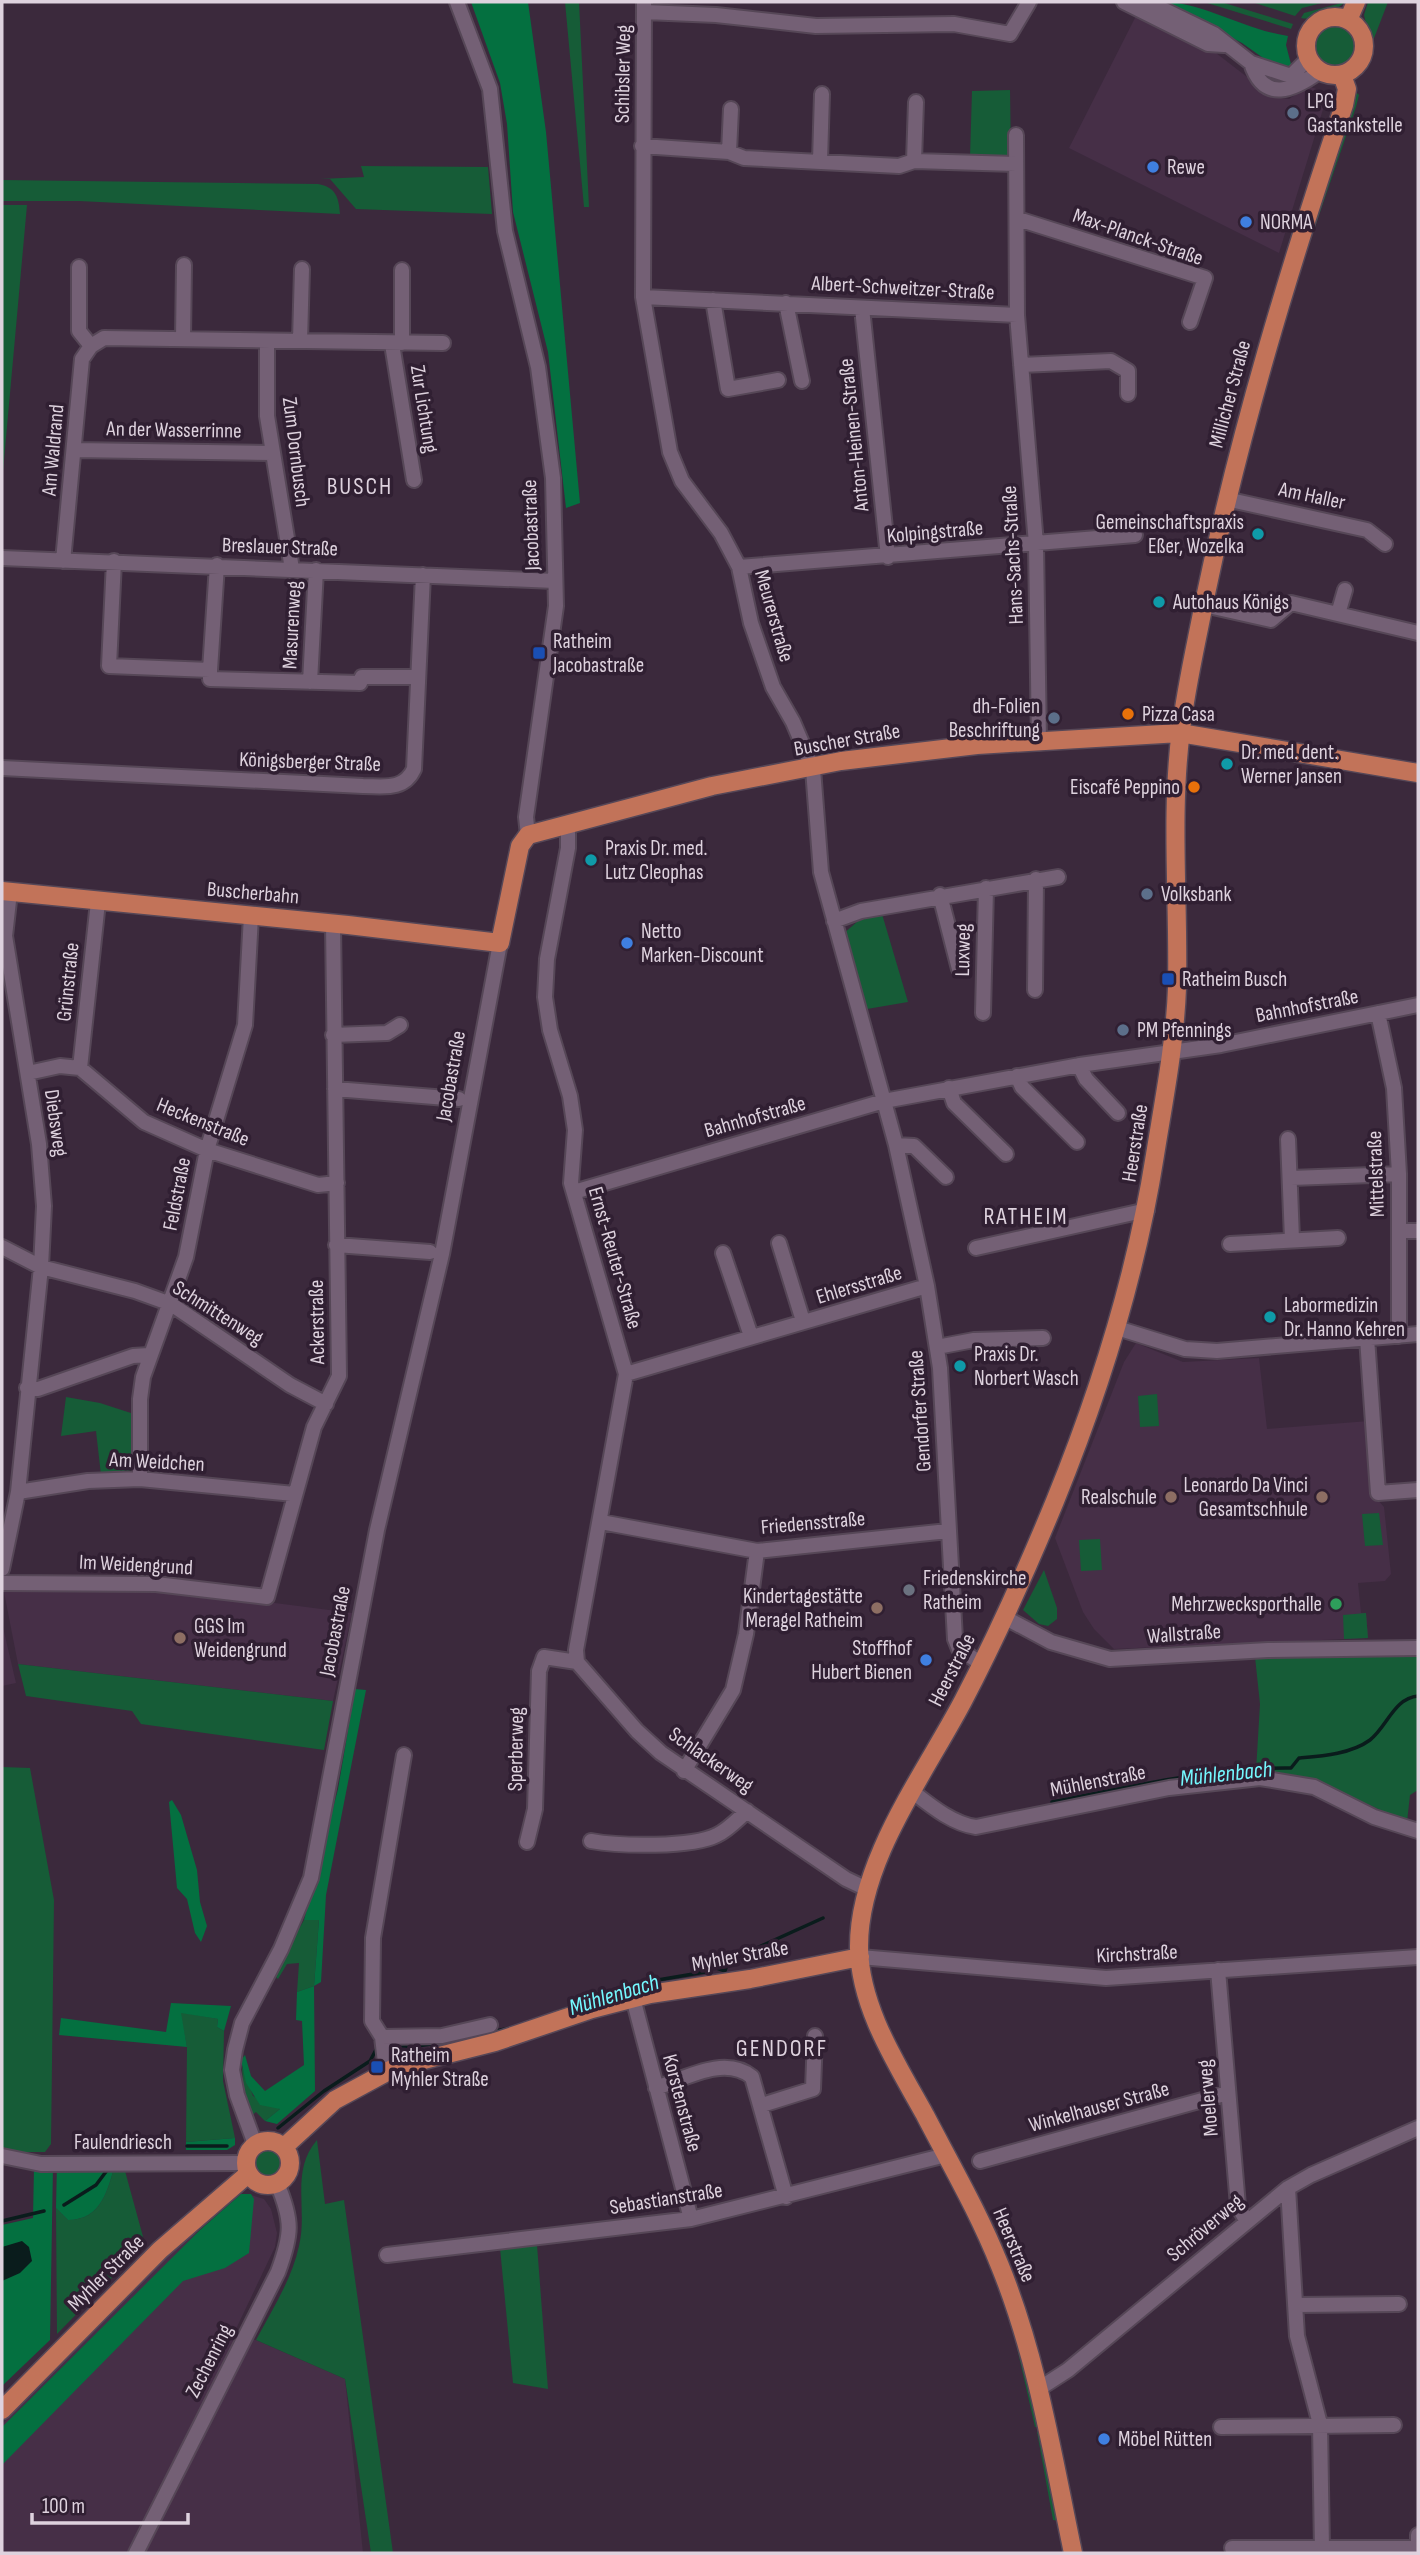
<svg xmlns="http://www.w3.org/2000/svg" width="1420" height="2555" viewBox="0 0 1420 2555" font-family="'Sofia Sans Condensed',sans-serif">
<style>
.built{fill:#462f47}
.green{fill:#165c37}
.forest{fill:#047040}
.water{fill:#0a1c1c}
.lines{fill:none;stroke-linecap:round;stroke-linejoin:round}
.stream{stroke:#0a1c1c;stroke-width:3.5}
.minor-casing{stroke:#564757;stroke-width:18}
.major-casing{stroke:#564757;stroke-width:21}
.minor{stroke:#746075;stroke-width:14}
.major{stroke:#c27359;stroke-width:18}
.service-dot{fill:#5c6f8a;stroke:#301f32;stroke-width:2.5}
.shop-dot{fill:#3f7fe0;stroke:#301f32;stroke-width:2.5}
.culture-dot{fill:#0f9aa8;stroke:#301f32;stroke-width:2.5}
.transit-dot{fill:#1a4fb4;stroke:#301f32;stroke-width:2.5}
.food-dot{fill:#e8710a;stroke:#301f32;stroke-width:2.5}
.education-dot{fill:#8d6e63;stroke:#301f32;stroke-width:2.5}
.worship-dot{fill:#6b7280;stroke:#301f32;stroke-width:2.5}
.leisure-dot{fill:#2e9e5b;stroke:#301f32;stroke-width:2.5}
.labels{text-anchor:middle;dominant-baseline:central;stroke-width:7;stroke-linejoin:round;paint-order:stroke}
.street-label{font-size:21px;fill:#ded2de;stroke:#301f32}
.poi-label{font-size:21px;fill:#ded2de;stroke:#301f32;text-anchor:start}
.water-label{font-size:23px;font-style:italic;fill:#74f9ff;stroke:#301f32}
.quarter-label{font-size:24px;letter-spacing:2px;fill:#ded2de;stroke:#301f32}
</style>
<rect width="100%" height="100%" fill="#3b293c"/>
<!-- built -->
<path class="built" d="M 1137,14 L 1216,53 L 1273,97 L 1289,99 L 1308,86 L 1328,93 L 1279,253 L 1069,148 Z
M 1136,1343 L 1183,1362 L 1259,1358 L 1267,1429 L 1369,1421 L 1377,1499 L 1384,1507 L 1391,1574 L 1385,1581 L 1358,1583 L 1361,1613 L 1366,1613 L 1368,1638 L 1114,1649 L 1094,1629 L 1083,1612 L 1055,1538 L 1124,1362 Z
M 9,1586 L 152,1587 L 352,1613 L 333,1701 L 18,1664 L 4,1592 Z
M 2,1623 L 16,1683 L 2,1686 Z
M 251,2195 L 264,2199 L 271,2209 L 277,2233 L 275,2247 L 235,2331 L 345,2379 L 363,2553 L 2,2553 L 2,2424 L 187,2236 L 197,2233 L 241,2196 Z"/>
<!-- green -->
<path class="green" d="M 565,2 L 579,2 L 589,207 L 584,207 Z
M 1204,2 L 1221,2 L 1293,24 L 1291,29 Z
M 1252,2 L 1326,2 L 1302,8 L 1295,16 Z
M 1345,2 C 1336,11 1314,21 1301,18 L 1304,13 Z
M 1368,2 L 1388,2 L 1371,46 L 1364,15 Z
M1311 46a24 24 0 1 1 48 0a24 24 0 1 1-48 0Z
M 1010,90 L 1011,158 L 970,157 L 972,91 Z
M 1356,92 L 1359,95 L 1356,107 L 1298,277 L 1297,271 Z
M 361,166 L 488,167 L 492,214 L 356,209 L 330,179 L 320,179 L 364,177 Z
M 2,180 L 318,184 C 336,187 339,198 340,214 L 79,201 L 2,201 Z
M 2,205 L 27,205 L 2,482 Z
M 882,914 L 908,1002 L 867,1009 L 843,934 L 858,921 Z
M 1157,1394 L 1159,1426 L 1140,1427 L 1138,1396 Z
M 66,1397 L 100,1403 L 134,1414 L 134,1464 L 130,1474 L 101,1475 L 96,1431 L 61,1436 Z
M 1379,1513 L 1383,1545 L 1365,1546 L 1362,1514 Z
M 1100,1539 L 1102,1570 L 1081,1571 L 1079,1540 Z
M 1044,1570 L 1057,1608 L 1057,1619 L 1048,1626 L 1039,1624 L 1023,1610 Z
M 1366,1613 L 1368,1638 L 1344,1639 L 1343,1615 Z
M 1381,1653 L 1418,1655 L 1418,1790 L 1410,1795 L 1407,1822 L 1323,1784 L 1301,1777 L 1256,1771 L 1260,1704 L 1255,1657 L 1374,1656 Z
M 18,1664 L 333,1701 L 324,1750 L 141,1724 L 132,1711 L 26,1696 Z
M 2,1767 L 30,1768 L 54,1900 L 51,2144 L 45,2152 L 19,2152 L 2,2147 Z
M 304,1920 L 319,1920 L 314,1986 L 297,1992 L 299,1963 L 287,1964 L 278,1979 L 273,1974 Z
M 180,2012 L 218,2019 L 217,2027 L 224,2031 L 223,2081 L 235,2138 L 186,2142 L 187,2047 Z
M 242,2067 L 253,2096 L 280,2109 L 265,2121 L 256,2112 L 251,2116 L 243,2085 Z
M 317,2140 L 325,2204 L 344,2200 L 393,2553 L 371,2553 L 345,2379 L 256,2340 C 272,2310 292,2279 299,2246 C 308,2210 290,2171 317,2140 Z
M252 2163a16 16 0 1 1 32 0a16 16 0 1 1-32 0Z
M 122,2160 L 145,2244 L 57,2334 L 56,2208 L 68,2220 C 102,2220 108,2189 116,2161 Z
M 537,2245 L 548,2389 L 513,2383 L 500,2248 Z
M 1010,2317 L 1038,2427 L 1035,2427 Z
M 1037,2432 L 1040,2432 L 1060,2521 L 1053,2520 Z"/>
<!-- forest -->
<path class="forest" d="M 471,2 L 528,2 L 546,132 L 580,503 L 566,508 L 548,352 L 513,212 L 507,124 L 500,83 Z
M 1163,2 C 1203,2 1245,30 1288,36 L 1286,45 L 1292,68 L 1284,70 L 1276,67 L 1242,43 Z
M 355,1689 L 366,1690 L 326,1895 L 321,1982 L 314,1986 L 315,2091 L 277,2124 L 265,2121 L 280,2109 L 260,2105 L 246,2083 L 241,2060 L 245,2055 L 251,2076 L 265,2091 L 304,2065 L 302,2021 L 296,2020 L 297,1992 L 314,1986 L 319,1920 L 304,1920 L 338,1789 Z
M 172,1800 L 181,1815 L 197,1870 L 200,1902 L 207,1926 L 201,1942 L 195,1933 L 187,1899 L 177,1888 L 169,1802 Z
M 171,2003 L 231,2006 L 224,2031 L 217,2027 L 218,2019 L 181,2013 L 187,2047 L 59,2035 L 61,2018 L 166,2032 Z
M 235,2138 L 235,2145 L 227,2150 L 186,2150 L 186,2142 Z
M 116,2161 C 108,2189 102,2220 68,2220 L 56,2208 L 57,2163 Z
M 53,2166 L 50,2340 L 2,2386 L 2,2225 L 33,2218 L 34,2167 Z
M 241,2194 L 251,2194 L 254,2199 L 249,2253 L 225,2268 L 183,2281 L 2,2465 L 2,2427 L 200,2230 Z"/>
<!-- water -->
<path class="water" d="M 22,2241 L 29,2247 L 32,2261 L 20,2273 L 2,2281 L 2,2247 Z"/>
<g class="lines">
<!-- stream -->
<path class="stream" d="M 1052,1802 C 1131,1787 1211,1767 1291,1768 L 1299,1758 C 1322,1756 1351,1754 1370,1740 C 1387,1727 1394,1698 1418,1696
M 557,2012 L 640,1983 L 705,1972 L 711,1966 L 725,1971 L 728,1961 L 823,1918
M 487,2033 L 510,2028
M 390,2044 L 410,2047 L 438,2043
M 278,2128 L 324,2091 L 370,2061 L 378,2046
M 187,2146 L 227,2146
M 64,2205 L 96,2185 L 108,2169
M 2,2221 L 44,2211"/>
<!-- minor casing -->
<g class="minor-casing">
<path id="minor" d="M 457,2 L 490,89 L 505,231 L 538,367 L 553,478 L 556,606 L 526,817 L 528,835
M 644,2 L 643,297 L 670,452 L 682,481 L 721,533 L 739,567 L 751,623 L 773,687 L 793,722 L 813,769 L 821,872 L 896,1145 L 927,1286 L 940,1368 L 955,1639 L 959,1649 L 982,1664
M 1124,2 L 1208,44 L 1224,45
M 1148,2 L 1214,34 L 1251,63 L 1291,76 L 1309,58
M 645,12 L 716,15 L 816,26 L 954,24 L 1010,34 L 1029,2
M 1251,63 C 1264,104 1294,90 1320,71
M 1016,135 L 1017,315 L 1036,544 L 1039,743
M 642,146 L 729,152 L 744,158 L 899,166 L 914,161 L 1016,164
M 729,152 L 731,109
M 820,161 L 822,94
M 914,161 L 916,102
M 1018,219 L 1205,278 L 1190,322
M 79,267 L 79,331 L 91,346
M 643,297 L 1017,315
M 713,300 L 728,389 L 778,380
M 786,303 L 802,381
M 862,308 L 888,557
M 183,339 L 184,265
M 267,341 L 267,416 L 292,569
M 300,341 L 302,269
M 402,343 L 402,270
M 392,344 L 414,480
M 1021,365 L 1111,361 L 1128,371 L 1128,394
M 74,450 L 272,453
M 1226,499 L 1367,530 L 1385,544
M 2,558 L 555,581
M 63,561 L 82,359 L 91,346 L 104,338 L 443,343
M 114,561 L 109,666 L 210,670 L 210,679 L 360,683 L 362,677 L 418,677
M 739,567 L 1135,535
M 1204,605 L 1271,620 L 1291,603 L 1418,633
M 1338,614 L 1345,590
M 210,670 L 217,565
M 310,682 L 316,570
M 2,768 L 363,786 C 383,786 404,791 414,769 L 423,575
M 568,825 L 568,848 L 547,959 L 545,997 L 550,1030 L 570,1096 L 575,1130 L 571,1183 L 626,1374 L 576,1650 L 577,1662
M 940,895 L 959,969
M 834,921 L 861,911 L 1058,877
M 1035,990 L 1036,879
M 983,1013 L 986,888
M 1378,1013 L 1394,1088 L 1399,1174 L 1399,1336
M 333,1035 L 387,1033 L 400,1025
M 1079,1065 L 1086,1079 L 1118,1113
M 80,1068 L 98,902
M 28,1073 L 60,1066 L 80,1068 L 144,1122 L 207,1150 L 318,1185 L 337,1183
M 1017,1076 L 1022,1087 L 1077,1142
M 949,1088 L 954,1103 L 1006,1154
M 335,1089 L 459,1099
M 1288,1139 L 1292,1239
M 896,1145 L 914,1146 L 946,1177
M 1291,1178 L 1399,1174
M 574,1192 L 884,1101 L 1080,1065 L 1221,1045 L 1418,1005
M 1399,1231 L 1418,1231
M 779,1243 L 803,1321
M 1230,1244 L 1338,1238
M 336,1245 L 430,1252
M 2,1247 L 41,1267 L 135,1291 L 171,1304 L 290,1385 L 326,1404
M 976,1248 L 1147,1210
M 723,1253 L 751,1336
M 1117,1328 L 1185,1349 L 1217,1351 L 1418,1334
M 1367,1338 L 1378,1493 L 1418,1490
M 937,1347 L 974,1340 L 1043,1338
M 626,1374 L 927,1286
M 27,1388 L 38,1389 L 133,1356 L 149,1355
M 140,1479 L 140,1399 L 143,1377 L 186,1257 L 207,1150 L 245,1025 L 251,916
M 18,1492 L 88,1481 L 140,1479 L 294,1494
M 601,1522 L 757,1551 L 948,1531
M 2,1569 L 18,1492 L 41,1267 L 44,1206 L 39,1144 L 5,936 L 10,892
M 2,1583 L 156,1584 L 267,1597 L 314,1427 L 339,1376 L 333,924
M 1004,1617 L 1051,1642 L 1110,1659 L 1268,1650 L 1418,1648
M 684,1771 L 733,1690 L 746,1634 L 757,1551
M 913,1792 C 931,1806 953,1824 976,1827 L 1169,1788 L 1260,1778 L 1314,1787 L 1374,1817 L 1418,1831
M 591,1841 C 619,1846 692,1848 717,1835 C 728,1830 738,1819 747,1811
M 527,1842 L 535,1809 L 539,1671 L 544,1657 L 577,1662 L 637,1731 L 661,1753 L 846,1879 L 867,1889
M 860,1957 L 1106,1978 L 1418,1957
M 1218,1970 L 1238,2206 L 1246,2220
M 633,1998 L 691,2219
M 382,2037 L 442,2036 L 490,2025
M 386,2071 L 382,2037 L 372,2021 L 373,1938 L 404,1755
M 656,2088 C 686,2078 725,2055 752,2077 L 786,2197
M 762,2105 L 813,2089 L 815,2036
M 255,2144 L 237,2095 L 232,2070 L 235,2050 L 242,2023 L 281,1949 L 311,1878 L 377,1530 L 442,1254 L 500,943
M 2,2156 L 41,2164 L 245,2163
M 980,2161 L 1228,2093
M 1288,2188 L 1297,2336 L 1320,2424 L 1322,2550
M 387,2255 L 691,2219 L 946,2155
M 1296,2305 L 1399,2304
M 1037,2390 L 1068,2370 L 1288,2188 L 1311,2175 L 1418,2128
M 1221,2427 L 1394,2425
M 1232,2548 L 1418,2548 L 1418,2535
M 136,2553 L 278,2272 C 292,2234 293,2221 277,2183"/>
</g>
<!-- major casing -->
<g class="major-casing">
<path id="major" d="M1306 46a29 29 0 1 1 58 0a29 29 0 1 1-58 0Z
M 1349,18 L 1356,2
M 2,891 L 348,925 L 500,943 L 520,846 L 528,835 L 712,786 L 841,761 L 977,745 L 1180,733 L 1418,773
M246 2163a22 22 0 1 1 44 0a22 22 0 1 1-44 0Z
M 284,2147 L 335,2100 L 396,2067 L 495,2042 L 592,2009 L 650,1994 L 750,1979 L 860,1957
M 2,2410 L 160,2250 L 248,2174
M 1073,2553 C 1053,2457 1037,2357 1000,2266 C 979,2213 951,2165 925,2115 C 897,2064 860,2008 859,1948 C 858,1862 924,1775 963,1701 C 997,1636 1027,1569 1055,1501 C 1101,1388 1136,1276 1155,1155 C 1164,1099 1175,1044 1177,988 C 1179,902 1170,816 1181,730 C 1186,687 1196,645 1204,603 C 1239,433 1289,269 1344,105 L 1347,89 L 1342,75"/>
</g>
<!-- minor -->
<use href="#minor" class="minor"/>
<!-- major -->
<use href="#major" class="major"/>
</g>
<!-- markers -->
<g class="service-dot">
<circle cx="1293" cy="113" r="7"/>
<circle cx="1054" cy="718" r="7"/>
<circle cx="1147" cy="894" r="7"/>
<circle cx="1123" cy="1030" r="7"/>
</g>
<g class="shop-dot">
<circle cx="1153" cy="167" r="7"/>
<circle cx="1246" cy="222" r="7"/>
<circle cx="627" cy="943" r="7"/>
<circle cx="926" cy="1660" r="7"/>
<circle cx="1104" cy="2439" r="7"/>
</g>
<g class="culture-dot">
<circle cx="1258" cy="534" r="7"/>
<circle cx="1159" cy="602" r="7"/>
<circle cx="1227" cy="764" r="7"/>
<circle cx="591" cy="860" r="7"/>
<circle cx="1270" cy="1317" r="7"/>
<circle cx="960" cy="1366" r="7"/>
</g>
<g class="transit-dot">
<rect x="532" y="646" width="14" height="14" rx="3.5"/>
<rect x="1161" y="972" width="14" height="14" rx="3.5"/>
<rect x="370" y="2060" width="14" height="14" rx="3.5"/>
</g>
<g class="food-dot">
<circle cx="1128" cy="714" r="7"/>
<circle cx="1194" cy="787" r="7"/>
</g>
<g class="education-dot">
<circle cx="1171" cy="1497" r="7"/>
<circle cx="1322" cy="1497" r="7"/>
<circle cx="877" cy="1608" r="7"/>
<circle cx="180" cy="1638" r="7"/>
</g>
<circle class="worship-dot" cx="909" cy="1590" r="7"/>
<circle class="leisure-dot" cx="1336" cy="1604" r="7"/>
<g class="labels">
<!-- street labels -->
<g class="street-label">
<text transform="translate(623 74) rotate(-89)">Schibsler Weg</text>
<text transform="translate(1138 237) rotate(19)">Max-Planck-Straße</text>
<text transform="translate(903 288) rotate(3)">Albert-Schweitzer-Straße</text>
<text transform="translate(1230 394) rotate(-75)">Millicher Straße</text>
<text transform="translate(424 409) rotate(81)">Zur Lichtung</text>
<text transform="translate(174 430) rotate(1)">An der Wasserrinne</text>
<text transform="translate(854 435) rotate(-96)">Anton-Heinen-Straße</text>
<text transform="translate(53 450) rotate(-85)">Am Waldrand</text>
<text transform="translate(296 452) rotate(83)">Zum Dornbusch</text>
<text transform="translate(1312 496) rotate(12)">Am Haller</text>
<text transform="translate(531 525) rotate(-92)">Jacobastraße</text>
<text transform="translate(935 532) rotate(-5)">Kolpingstraße</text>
<text transform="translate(280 547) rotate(2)">Breslauer Straße</text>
<text transform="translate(1013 555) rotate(-93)">Hans-Sachs-Straße</text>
<text transform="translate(774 616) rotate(74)">Meurerstraße</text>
<text transform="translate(292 625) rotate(-87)">Masurenweg</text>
<text transform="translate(847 740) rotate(-10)">Buscher Straße</text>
<text transform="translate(310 762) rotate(2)">Königsberger Straße</text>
<text transform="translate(253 893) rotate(5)">Buscherbahn</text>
<text transform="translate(963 950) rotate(-89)">Luxweg</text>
<text transform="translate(68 982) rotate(-84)">Grünstraße</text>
<text transform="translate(1307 1006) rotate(-11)">Bahnhofstraße</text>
<text transform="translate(451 1076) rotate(-80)">Jacobastraße</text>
<text transform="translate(755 1117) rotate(-16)">Bahnhofstraße</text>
<text transform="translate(203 1122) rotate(22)">Heckenstraße</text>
<text transform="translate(56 1123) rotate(82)">Diebsweg</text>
<text transform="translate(1135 1143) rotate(-81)">Heerstraße</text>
<text transform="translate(1376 1174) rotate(-92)">Mittelstraße</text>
<text transform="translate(177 1194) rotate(-79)">Feldstraße</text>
<text transform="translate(615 1258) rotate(74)">Ernst-Reuter-Straße</text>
<text transform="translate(859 1285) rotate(-17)">Ehlersstraße</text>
<text transform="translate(218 1313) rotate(32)">Schmittenweg</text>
<text transform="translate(317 1322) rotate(-91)">Ackerstraße</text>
<text transform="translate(920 1411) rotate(-94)">Gendorfer Straße</text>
<text transform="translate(157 1462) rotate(3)">Am Weidchen</text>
<text transform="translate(813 1523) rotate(-5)">Friedensstraße</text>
<text transform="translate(136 1565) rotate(3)">Im Weidengrund</text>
<text transform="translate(335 1631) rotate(-79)">Jacobastraße</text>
<text transform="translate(1184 1634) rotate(-4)">Wallstraße</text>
<text transform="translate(952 1670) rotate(-63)">Heerstraße</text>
<text transform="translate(516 1749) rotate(-89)">Sperberweg</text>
<text transform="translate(711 1760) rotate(35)">Schlackerweg</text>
<text transform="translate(1098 1781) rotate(-11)">Mühlenstraße</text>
<text transform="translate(1137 1954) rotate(-3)">Kirchstraße</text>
<text transform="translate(740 1956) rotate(-10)">Myhler Straße</text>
<text transform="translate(1208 2098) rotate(-95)">Moelerweg</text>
<text transform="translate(682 2103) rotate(75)">Korstenstraße</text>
<text transform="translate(1099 2107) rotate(-15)">Winkelhauser Straße</text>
<text x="123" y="2142">Faulendriesch</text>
<text transform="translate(666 2199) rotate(-9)">Sebastianstraße</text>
<text transform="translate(1205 2228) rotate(-40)">Schröverweg</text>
<text transform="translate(1014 2245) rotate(67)">Heerstraße</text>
<text transform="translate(106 2273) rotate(-45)">Myhler Straße</text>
<text transform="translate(209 2361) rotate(-63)">Zechenring</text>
</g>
<!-- poi labels -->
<g class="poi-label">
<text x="1307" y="101">LPG<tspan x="1307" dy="24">Gastankstelle</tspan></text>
<text x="1167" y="167">Rewe</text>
<text x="1260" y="222">NORMA</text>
<text x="1244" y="522" text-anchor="end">Gemeinschaftspraxis<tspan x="1244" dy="24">Eßer, Wozelka</tspan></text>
<text x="1173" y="602">Autohaus Königs</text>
<text x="553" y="641">Ratheim<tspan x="553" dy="24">Jacobastraße</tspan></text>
<text x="1040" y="706" text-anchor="end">dh-Folien<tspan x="1040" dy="24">Beschriftung</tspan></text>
<text x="1142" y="714">Pizza Casa</text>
<text x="1241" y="752">Dr. med. dent.<tspan x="1241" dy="24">Werner Jansen</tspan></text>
<text x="1180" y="787" text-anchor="end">Eiscafé Peppino</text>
<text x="605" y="848">Praxis Dr. med.<tspan x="605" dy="24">Lutz Cleophas</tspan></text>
<text x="1161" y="894">Volksbank</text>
<text x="641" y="931">Netto<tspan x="641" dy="24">Marken-Discount</tspan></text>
<text x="1182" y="979">Ratheim Busch</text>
<text x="1137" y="1030">PM Pfennings</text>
<text x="1284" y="1305">Labormedizin<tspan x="1284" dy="24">Dr. Hanno Kehren</tspan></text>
<text x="974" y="1354">Praxis Dr.<tspan x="974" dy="24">Norbert Wasch</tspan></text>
<text x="1308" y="1485" text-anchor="end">Leonardo Da Vinci<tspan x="1308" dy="24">Gesamtschhule</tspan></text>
<text x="1157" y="1497" text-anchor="end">Realschule</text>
<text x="923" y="1578">Friedenskirche<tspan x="923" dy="24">Ratheim</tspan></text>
<text x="863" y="1596" text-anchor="end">Kindertagestätte<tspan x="863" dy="24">Meragel Ratheim</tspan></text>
<text x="1322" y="1604" text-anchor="end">Mehrzwecksporthalle</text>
<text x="194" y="1626">GGS Im<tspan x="194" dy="24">Weidengrund</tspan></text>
<text x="912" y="1648" text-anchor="end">Stoffhof<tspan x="912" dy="24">Hubert Bienen</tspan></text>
<text x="391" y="2055">Ratheim<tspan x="391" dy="24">Myhler Straße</tspan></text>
<text x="1118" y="2439">Möbel Rütten</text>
</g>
<!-- water labels -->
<g class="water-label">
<text transform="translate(1226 1774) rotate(-6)">Mühlenbach</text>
<text transform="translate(614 1995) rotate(-17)">Mühlenbach</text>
</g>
<!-- quarter labels -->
<g class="quarter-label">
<text x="360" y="486">BUSCH</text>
<text x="1026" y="1216">RATHEIM</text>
<text x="782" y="2048">GENDORF</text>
</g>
</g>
<!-- border -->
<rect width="1420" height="2555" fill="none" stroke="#ded2de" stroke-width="7"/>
<!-- scale -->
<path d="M32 2513v10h156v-10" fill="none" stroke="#ded2de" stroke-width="3.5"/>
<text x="42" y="2513" font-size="21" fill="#ded2de" stroke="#301f32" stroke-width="5" paint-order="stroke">100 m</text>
</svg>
